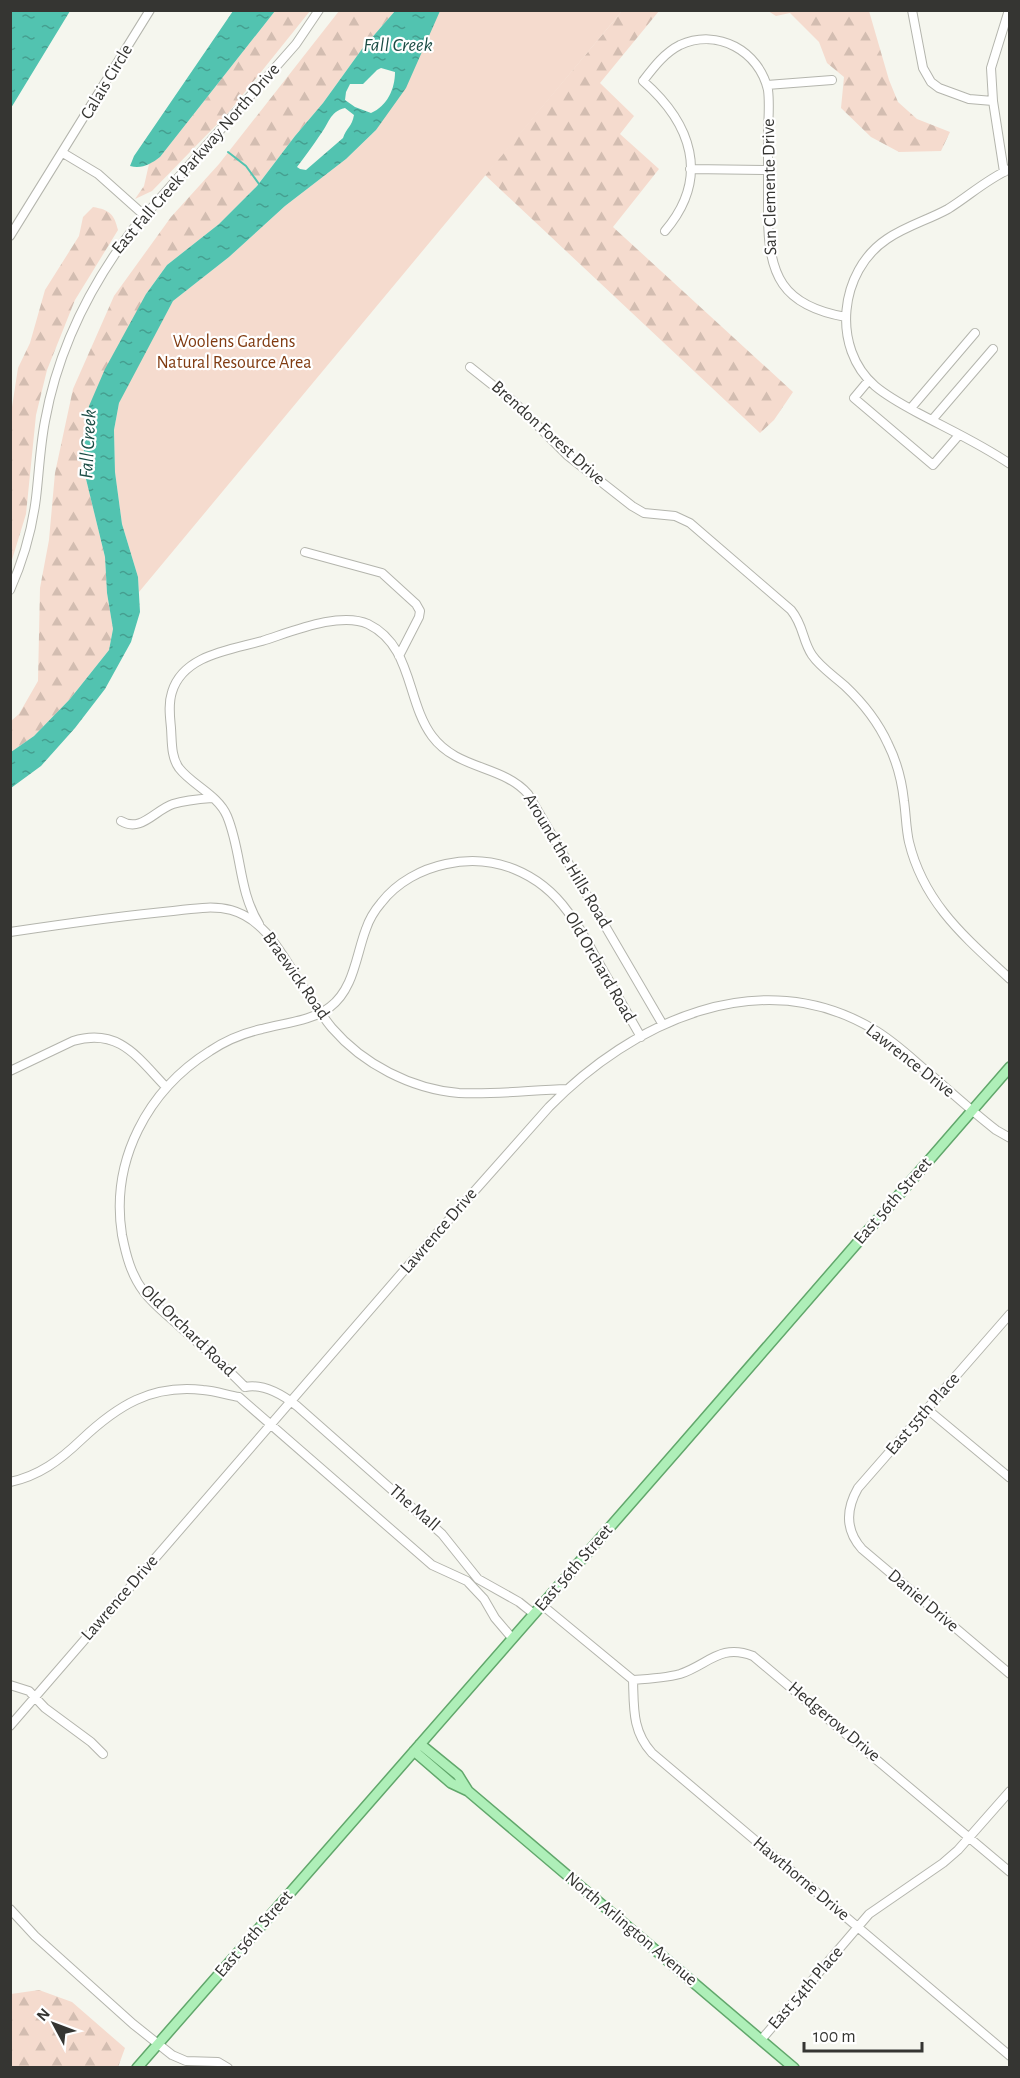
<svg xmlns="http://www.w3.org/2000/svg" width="1020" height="2078" viewBox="0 0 1020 2078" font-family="'Alegreya Sans',sans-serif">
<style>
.forest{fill:url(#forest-firs)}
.park{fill:#f5dbce}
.water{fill:url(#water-ripples);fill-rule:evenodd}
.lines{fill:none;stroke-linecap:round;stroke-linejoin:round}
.stream{stroke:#52c3b0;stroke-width:2}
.minor-casing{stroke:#b4b5ad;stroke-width:10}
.major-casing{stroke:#61a76b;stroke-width:12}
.minor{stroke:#fff;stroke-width:8}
.major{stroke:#aeefb8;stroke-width:9}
.labels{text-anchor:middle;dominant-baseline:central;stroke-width:4.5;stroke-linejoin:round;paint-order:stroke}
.street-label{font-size:18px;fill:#353532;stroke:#fff}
.park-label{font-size:18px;fill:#803b11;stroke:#fff}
.water-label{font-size:20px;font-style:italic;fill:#1c4d45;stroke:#fff}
</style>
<defs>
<pattern id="forest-firs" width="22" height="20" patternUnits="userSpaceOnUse" patternTransform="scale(1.5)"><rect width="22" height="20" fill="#f5dbce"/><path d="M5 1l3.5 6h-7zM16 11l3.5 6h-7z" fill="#d3bdb1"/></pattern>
<pattern id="water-ripples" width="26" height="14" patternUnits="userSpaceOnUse" patternTransform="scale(1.5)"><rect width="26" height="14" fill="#52c3b0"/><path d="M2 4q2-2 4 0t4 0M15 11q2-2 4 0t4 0" fill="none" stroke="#459f90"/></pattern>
</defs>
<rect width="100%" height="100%" fill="#f5f6ee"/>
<!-- forest -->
<path class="forest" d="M 275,11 L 310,11 L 228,113 L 152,191 L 135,199 L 144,186 L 149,164 L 160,157 Z
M 339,11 L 395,11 L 362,49 L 323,103 L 295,136 L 257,186 L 219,224 L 167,265 L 146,294 L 86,479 L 105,557 L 107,593 L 113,629 L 109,650 L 70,699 L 34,736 L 11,752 L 11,721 L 19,714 L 38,681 L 40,588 L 49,540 L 55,473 L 73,389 L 114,296 L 171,217 L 219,164 Z
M 622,11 L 659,11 L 600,83 L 634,116 L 620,134 L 659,169 L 613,227 L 793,392 L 774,420 L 760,433 L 485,175 Z
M 768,11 L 869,11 L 889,80 L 898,102 L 917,119 L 950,132 L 941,151 L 899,152 L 871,137 L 841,108 L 844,77 L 827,63 L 819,42 L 790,13 L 776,16 Z
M 93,207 C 110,210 114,214 118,230 L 75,300 L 47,370 L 36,415 L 26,514 L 11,563 L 10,420 L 18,368 L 30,343 L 45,290 L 79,236 L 83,217 Z
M 39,1990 L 72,2002 L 125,2048 L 118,2067 L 11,2067 L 11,1994 Z"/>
<!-- park -->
<path class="park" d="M 440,11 L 622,11 L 139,592 L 138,577 L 122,524 L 115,472 L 114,430 L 119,403 L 132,376 L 173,301 L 229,257 L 285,206 L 346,159 L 376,130 Z"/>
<!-- water -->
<path class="water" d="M 11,10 L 70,11 L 11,108 L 10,11 Z
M 233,11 L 275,11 L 160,157 C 151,164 142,169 130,166 L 134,156 Z
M 395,11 L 440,11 L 406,88 L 376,130 L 346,159 L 285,206 L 229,257 L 173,301 L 119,403 L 114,430 L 115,472 L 122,524 L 138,577 L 140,612 L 131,642 L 105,689 L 75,728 L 41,766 L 11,788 L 11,752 L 34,736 L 70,699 L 109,650 L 113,629 L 107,593 L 105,557 L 86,479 L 83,439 L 89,406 L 105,369 L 146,294 L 167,265 L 219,224 L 257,186 L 295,136 L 323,103 L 362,49 ZM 381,68 L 395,72 C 395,89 387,106 371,113 L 355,107 L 345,100 L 346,92 L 350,84 L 363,84 L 377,70 ZM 345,108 L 354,115 C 352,127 346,128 343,138 L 306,170 L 300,169 L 297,167 C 305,156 313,146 320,135 C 329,124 329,112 345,108 Z"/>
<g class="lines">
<!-- stream -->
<path class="stream" d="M 228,152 L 246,166 L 259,184"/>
<!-- minor casing -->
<g class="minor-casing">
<path id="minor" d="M 912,10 L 923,68 L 931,82 L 939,88 L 969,99 L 993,101
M 767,85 L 832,80
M 63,153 L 98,174 L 145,216
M 690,169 L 768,170
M 1010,169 C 987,179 969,196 948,209 C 928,220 906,226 887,239 C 839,271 831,348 875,386 C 888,397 903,405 918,413 C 948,429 981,444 1010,464
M 1004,172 L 993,101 L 991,68 L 1009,10
M 665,231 C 711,177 691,123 643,81 C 653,68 664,53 680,45 C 718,28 759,51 768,90 C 770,105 768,121 768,136 C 768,162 768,188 768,214 C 768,275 782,306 846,317
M 10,236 L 150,10
M 470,367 L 514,402 L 567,455 L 632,506 L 644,513 L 675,516 L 690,523 L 791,610 C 804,626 802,640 812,655 C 820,667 834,676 845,686 C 863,703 878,722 888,744 C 897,762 902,782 904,801 C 906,815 906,829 909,842 C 924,904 966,938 1010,979
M 869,380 L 854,398 L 933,465 L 959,435
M 911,408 L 975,333
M 932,420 L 993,349
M 305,552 L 382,573 L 416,604 L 420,611 L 419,617 L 399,656
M 10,590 C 23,561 32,530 36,498 C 39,473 40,447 45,421 C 58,349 89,287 133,229 L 296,44 L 319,10
M 121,821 C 141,833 155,810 173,804 C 186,800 199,799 212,798
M 259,924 C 238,890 242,852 227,816 C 218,795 192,785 179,768 C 171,757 172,742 171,728 C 170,717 168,704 172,692 C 183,655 230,650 262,641 C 291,632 340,611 368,624 C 413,646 406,701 432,736 C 457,770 503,765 528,794 L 663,1025
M 10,932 C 64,924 118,916 173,911 C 192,909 212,905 231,910 C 260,918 276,944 291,968 C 305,988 317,1010 332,1028 C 363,1064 411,1089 459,1093 C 494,1095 532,1090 567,1089
M 10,1071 L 73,1041 C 119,1027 138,1058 166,1087
M 1010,1314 L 858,1488 C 846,1509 845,1530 862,1549 L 1010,1674
M 245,1387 C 224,1365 200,1345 177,1324 C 166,1314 153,1304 144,1292 C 131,1275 126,1255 122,1235 C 110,1160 148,1090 210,1051 C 225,1041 244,1033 262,1029 C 284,1023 312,1021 330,1007 C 354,989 356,955 366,929 C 369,920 375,910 381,903 C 397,882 422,869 446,864 C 494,853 540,873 568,912 C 581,928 590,947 600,965 C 614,989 627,1013 641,1037
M 245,1387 C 264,1383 283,1395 297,1406 L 442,1534 L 478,1579 L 519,1602 L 534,1614
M 927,1409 L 1010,1478
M 10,1482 C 39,1476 60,1460 81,1440 C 117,1406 151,1384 203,1390 C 216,1391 227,1395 239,1397 L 432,1565 L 467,1581 L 484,1599 L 495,1618 L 512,1638
M 542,1605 L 633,1680
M 633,1680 C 634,1708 632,1731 652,1753 L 1010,2056
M 633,1680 C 649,1679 665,1678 680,1674 C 708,1665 720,1643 753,1656 L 1010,1872
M 10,1685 L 29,1691 L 45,1708 L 91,1742 L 103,1754
M 10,1726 L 407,1267 L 549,1107 C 632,1022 760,962 873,1029 C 894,1041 911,1058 930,1074 C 952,1093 973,1112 996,1130 L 1010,1138
M 10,1909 L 35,1936 L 133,2024 L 172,2055 L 186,2061 L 218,2062 L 228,2068
M 761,2040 L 869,1914 L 943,1863 L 958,1850 L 1010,1791"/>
</g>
<!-- major casing -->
<g class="major-casing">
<path id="major" d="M 420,1744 L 458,1775 L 468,1791
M 414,1751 L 451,1783 L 468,1791 L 794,2068
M 137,2068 L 680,1447 L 1010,1067"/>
</g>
<!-- minor -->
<use href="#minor" class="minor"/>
<!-- major -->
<use href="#major" class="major"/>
</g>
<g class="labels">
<!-- street labels -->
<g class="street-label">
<text transform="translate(107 82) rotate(-59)">Calais Circle</text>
<text transform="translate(196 159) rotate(-49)">East Fall Creek Parkway North Drive</text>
<text transform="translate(770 187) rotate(-91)">San Clemente Drive</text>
<text transform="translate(548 433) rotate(42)">Brendon Forest Drive</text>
<text transform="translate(567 861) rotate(59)">Around the Hills Road</text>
<text transform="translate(600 967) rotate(60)">Old Orchard Road</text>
<text transform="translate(296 976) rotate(55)">Braewick Road</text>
<text transform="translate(910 1061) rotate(38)">Lawrence Drive</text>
<text transform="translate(893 1201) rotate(-49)">East 56th Street</text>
<text transform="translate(439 1231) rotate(-49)">Lawrence Drive</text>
<text transform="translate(188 1331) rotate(44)">Old Orchard Road</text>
<text transform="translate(923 1414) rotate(-49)">East 55th Place</text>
<text transform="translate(414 1508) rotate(41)">The Mall</text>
<text transform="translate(574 1568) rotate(-49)">East 56th Street</text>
<text transform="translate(120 1598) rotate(-49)">Lawrence Drive</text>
<text transform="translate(923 1601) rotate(40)">Daniel Drive</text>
<text transform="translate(834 1722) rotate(40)">Hedgerow Drive</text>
<text transform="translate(801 1879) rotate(40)">Hawthorne Drive</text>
<text transform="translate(631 1929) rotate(40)">North Arlington Avenue</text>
<text transform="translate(254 1934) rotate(-49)">East 56th Street</text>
<text transform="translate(806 1988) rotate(-49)">East 54th Place</text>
</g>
<!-- park labels -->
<g class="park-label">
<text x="234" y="342">Woolens Gardens<tspan x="234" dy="21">Natural Resource Area</tspan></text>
</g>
<!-- water labels -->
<g class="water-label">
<text x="398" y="45">Fall Creek</text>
<text transform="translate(88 444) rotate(-87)">Fall Creek</text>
</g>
</g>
<!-- border -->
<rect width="1020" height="2078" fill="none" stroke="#353532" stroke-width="24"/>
<!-- north arrow -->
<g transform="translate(54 2024) rotate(311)" stroke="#ffffff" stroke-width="4.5" paint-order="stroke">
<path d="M0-4.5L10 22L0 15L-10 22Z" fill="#353532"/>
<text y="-9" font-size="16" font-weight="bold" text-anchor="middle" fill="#353532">N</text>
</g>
<!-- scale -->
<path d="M804 2042v9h118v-9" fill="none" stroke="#353532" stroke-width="3"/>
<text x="813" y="2042" font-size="18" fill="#353532" stroke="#ffffff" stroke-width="4.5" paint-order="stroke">100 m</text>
</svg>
